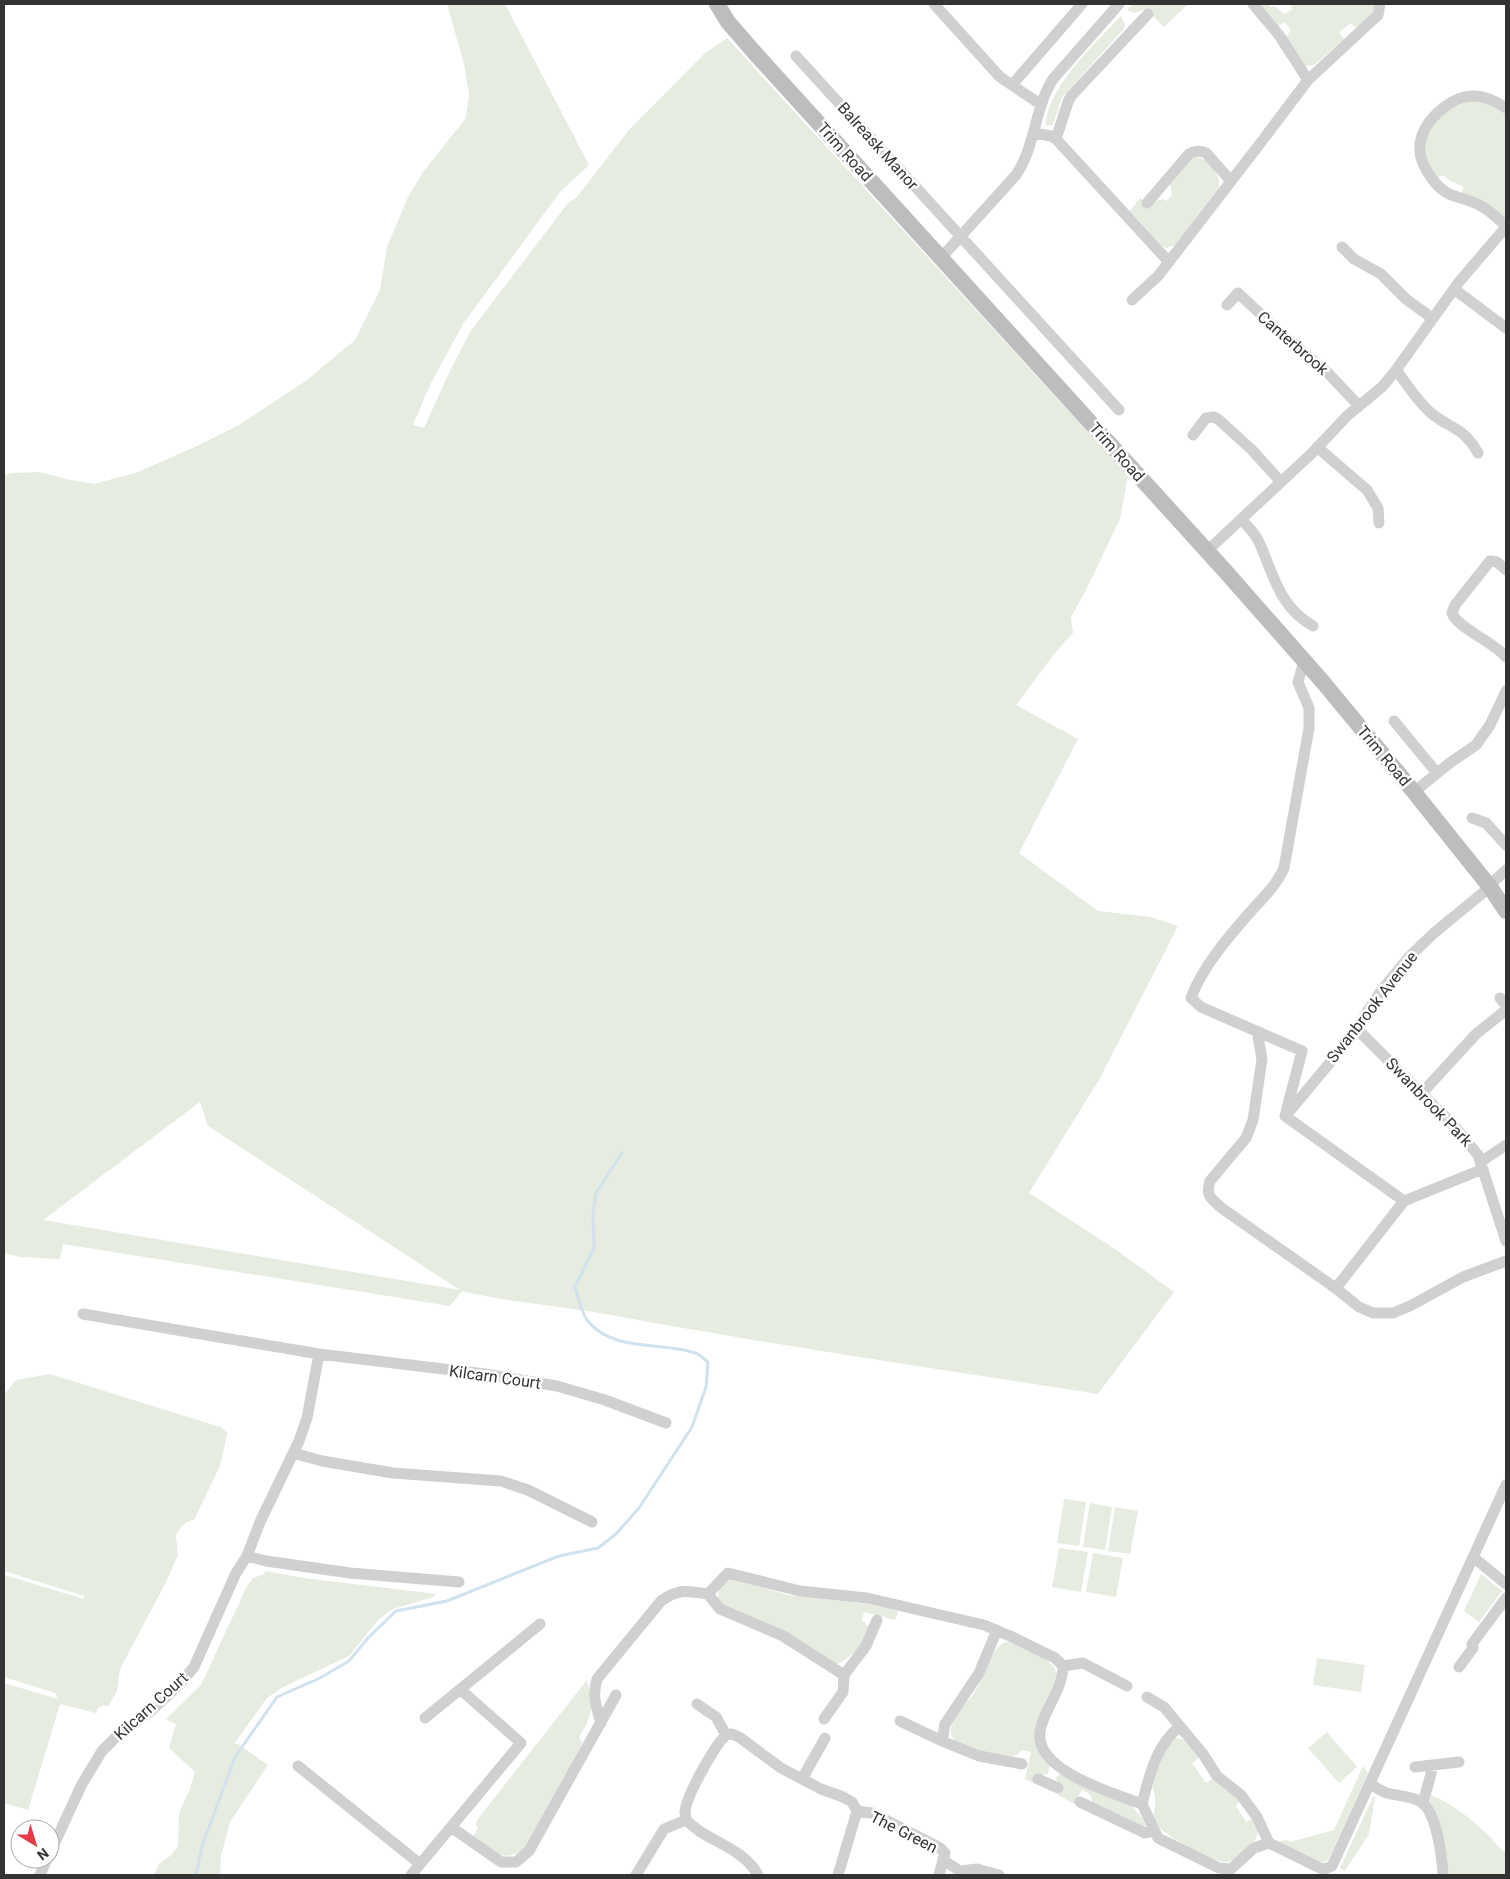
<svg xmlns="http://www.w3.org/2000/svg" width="1510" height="1879" viewBox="0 0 1510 1879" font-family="Roboto,sans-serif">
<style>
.green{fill:#e6ecdf;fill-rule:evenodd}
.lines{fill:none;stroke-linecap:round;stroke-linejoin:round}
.stream{stroke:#cfe2ee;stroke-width:3}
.minor{stroke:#d0d0d0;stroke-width:11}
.secondary{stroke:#bdbdbd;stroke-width:16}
.labels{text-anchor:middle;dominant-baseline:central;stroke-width:5;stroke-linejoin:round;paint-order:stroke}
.street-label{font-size:16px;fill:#333;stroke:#fff}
</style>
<rect width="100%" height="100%" fill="#fff"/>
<!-- green -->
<path class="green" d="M 447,4 L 505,4 L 589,165 L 560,192 L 463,324 L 430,385 L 413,425 L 424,428 L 449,373 L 470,332 L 568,203 L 576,198 L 628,131 L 704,54 L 727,38 L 1128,476 L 1120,519 L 1086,590 L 1071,617 L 1073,633 L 1054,654 L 1016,705 L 1078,739 L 1019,853 L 1098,911 L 1151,917 L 1178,926 L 1100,1078 L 1029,1193 L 1115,1249 L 1174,1292 L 1098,1394 C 932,1368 766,1344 600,1313 C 554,1305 507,1302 462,1291 L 450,1306 L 63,1244 L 60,1259 L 20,1257 L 4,1253 L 4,476 L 12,473 L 40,472 L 66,479 L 94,484 L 138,472 L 197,446 L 239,425 L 307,380 L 355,340 L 380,290 L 387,247 L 408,197 L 423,172 L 466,118 L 469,94 L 464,64 ZM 200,1102 L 208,1126 L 460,1290 L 43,1220 Z
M 1133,4 L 1188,4 L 1164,27 L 1146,9 L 1134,13 L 1127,10 Z
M 1259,4 L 1269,4 L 1270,7 L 1275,6 L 1284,14 L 1292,10 L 1291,4 L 1375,4 C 1375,15 1364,21 1356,28 L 1351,23 L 1339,32 L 1344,39 L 1314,65 L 1306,66 L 1303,64 L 1286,36 L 1291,31 L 1285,22 L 1278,26 Z
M 1121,16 L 1125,25 L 1124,29 L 1062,97 L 1053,125 L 1046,126 C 1046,89 1096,42 1121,16 Z
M 1471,101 L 1479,101 L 1506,112 L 1506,218 L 1462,195 L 1463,186 L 1450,181 L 1443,175 L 1437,178 C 1433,172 1427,164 1425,157 C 1418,130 1448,106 1471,101 Z
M 1197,157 C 1209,159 1221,175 1219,187 L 1175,245 L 1166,248 L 1162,246 L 1134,215 L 1129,212 L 1140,198 L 1150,207 L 1155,201 L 1163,199 L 1167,201 L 1172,195 L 1170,185 L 1191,159 Z
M 50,1374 L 220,1427 L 227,1432 L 227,1435 L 220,1466 L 194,1520 C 185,1520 180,1529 175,1536 C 178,1542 176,1548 178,1555 L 165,1584 L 120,1669 L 117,1691 L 108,1707 L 104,1705 L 98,1708 L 96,1713 L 60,1704 L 28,1810 L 4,1803 L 4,1683 L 58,1699 L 55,1693 L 4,1677 L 4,1575 L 84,1599 L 84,1596 L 4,1571 L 4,1395 L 16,1380 Z
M 1064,1499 L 1086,1502 L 1079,1546 L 1057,1543 Z
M 1090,1503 L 1112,1507 L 1105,1550 L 1083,1547 Z
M 1115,1507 L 1138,1511 L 1130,1554 L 1108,1551 Z
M 1059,1548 L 1088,1552 L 1081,1592 L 1052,1587 Z
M 1093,1553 L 1123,1558 L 1116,1597 L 1086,1592 Z
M 265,1571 L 304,1578 L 436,1594 L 433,1597 L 393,1609 L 378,1620 L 349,1656 L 283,1687 L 267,1698 L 234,1744 L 238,1744 L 268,1765 L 230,1822 L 221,1856 L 220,1875 L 154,1875 L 159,1864 L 170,1856 L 178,1846 L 179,1813 L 190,1789 L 195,1772 L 169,1748 L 176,1724 L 166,1719 L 201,1685 L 247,1586 L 253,1578 L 264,1574 Z
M 1481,1574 L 1502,1591 L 1479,1622 L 1464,1611 Z
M 733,1579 L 788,1595 L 867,1604 L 898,1611 L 895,1620 L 864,1612 L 862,1620 L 868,1626 C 867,1645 850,1658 834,1666 L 720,1604 C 715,1592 721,1584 733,1579 Z
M 1005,1642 L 1009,1642 C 1025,1650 1053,1656 1057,1675 C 1052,1691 1030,1727 1036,1741 C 1040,1750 1046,1757 1050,1765 L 1048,1774 L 1042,1775 L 1038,1774 L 1035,1784 L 1025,1779 L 1031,1752 L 1022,1750 C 1008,1768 971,1749 955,1741 C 952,1737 950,1732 951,1726 C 955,1711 971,1701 977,1688 C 984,1675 992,1647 1005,1642 Z
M 1317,1658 L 1365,1665 L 1361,1692 L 1313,1685 Z
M 587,1680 C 594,1706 593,1715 579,1737 L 582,1742 L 581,1746 L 527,1846 C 504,1866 493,1851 473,1836 L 478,1829 L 476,1824 L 477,1820 Z
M 1327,1732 L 1357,1767 L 1339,1783 L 1308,1748 Z
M 1176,1738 C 1188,1738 1192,1749 1199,1758 L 1192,1763 L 1206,1783 L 1212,1779 L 1240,1801 L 1236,1806 L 1246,1822 L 1251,1819 C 1271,1831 1243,1860 1227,1862 C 1215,1863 1160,1834 1155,1822 C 1152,1814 1156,1808 1155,1800 C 1155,1796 1154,1792 1153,1789 C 1152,1780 1164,1749 1170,1742 C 1171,1741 1174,1740 1176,1738 Z
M 1363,1766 L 1368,1773 L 1330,1856 L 1326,1862 L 1319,1862 L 1280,1844 L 1281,1841 L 1288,1840 L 1290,1842 L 1334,1830 Z
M 1060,1774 L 1132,1806 L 1142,1818 L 1146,1826 L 1145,1827 L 1092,1802 L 1090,1794 L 1082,1790 L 1074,1804 L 1058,1795 L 1062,1787 L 1057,1781 L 1056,1778 Z
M 1431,1795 C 1452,1804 1472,1819 1488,1835 C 1494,1841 1498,1847 1505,1852 L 1506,1851 L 1505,1875 L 1447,1875 L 1441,1833 L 1430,1803 Z
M 1373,1797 L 1375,1797 L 1369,1834 L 1345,1871 L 1340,1868 Z"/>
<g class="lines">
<!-- stream -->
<path class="stream" d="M 196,1875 L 202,1846 L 235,1757 L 277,1697 L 320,1678 L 349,1661 L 368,1638 L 396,1611 L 447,1601 L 559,1556 L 598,1548 L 616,1534 L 639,1508 L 692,1427 L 706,1387 L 708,1362 C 704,1359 700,1354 695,1353 C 660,1341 613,1353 587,1320 C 581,1311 578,1297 575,1287 L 594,1248 L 593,1213 L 596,1193 L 622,1153"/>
<!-- minor -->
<path class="minor" d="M 934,4 L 1000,77 L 1040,104
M 1253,4 L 1279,35 L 1308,80
M 796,56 L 1119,410
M 1012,85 L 1082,4
M 1506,108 C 1497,102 1485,96 1474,96 C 1450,96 1423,121 1420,144 C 1418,157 1426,171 1433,180 C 1448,200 1461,195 1479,205 C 1490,210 1498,219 1506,226
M 1034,133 L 1051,136 L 1056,139 L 1169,262
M 1265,137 L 1308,80 L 1378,15 L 1380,4
M 1056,139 L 1068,102 L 1071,96 L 1148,14
M 1147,203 L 1189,154 C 1195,151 1199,150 1206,153 L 1231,181
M 1342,247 L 1354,259 L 1381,274 L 1406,299 L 1432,318
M 941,258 L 1016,175 C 1036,145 1034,109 1053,79 L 1119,4
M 1454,289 L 1506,328
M 1132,300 L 1158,276 L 1262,141
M 1227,305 L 1238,293 L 1283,335 L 1327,372 L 1359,406
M 1396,370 C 1407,384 1417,401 1431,413 C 1450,429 1463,426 1478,453
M 1193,435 L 1206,418 L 1214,417 L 1219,420 L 1252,450 L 1281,482
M 1317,447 L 1367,490 L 1378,508 L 1379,523
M 1241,519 C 1247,526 1254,532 1258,540 C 1274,574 1278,606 1313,626
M 1207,551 L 1311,454 L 1347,416 L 1383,386 L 1396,370 L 1459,282 L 1506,227
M 1506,570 L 1497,562 L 1490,561 L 1455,605 L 1452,613 C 1456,627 1494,642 1506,657
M 1394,721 L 1437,773
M 1414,792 L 1451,762 L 1476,745 L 1490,725 L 1506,691
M 1472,818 L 1486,823 L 1506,845
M 1489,886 L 1506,870
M 1500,998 L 1506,1006
M 1357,1029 L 1456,1128 L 1478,1155 L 1506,1241
M 1257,1031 L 1262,1059 L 1253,1120 L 1246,1138 L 1210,1181 C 1205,1197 1212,1199 1223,1209 L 1334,1287 L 1359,1307 L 1373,1313 L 1393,1313 L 1410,1306 L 1463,1277 L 1506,1261
M 1422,1093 L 1476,1034 L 1506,1010
M 1288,1113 L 1348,1041 L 1381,991 L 1409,957 L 1434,933 L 1490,887
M 1285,1116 L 1302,1051 L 1201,1007 L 1191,998 C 1202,967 1230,935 1252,910 C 1264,897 1277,884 1284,868 L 1309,728 L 1309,708 L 1298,682 L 1304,661
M 1285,1116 L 1404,1201
M 1482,1161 L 1506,1145
M 1336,1288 L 1404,1201 L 1483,1169
M 83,1314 L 319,1354 L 485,1374 L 557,1386 L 605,1400 L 666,1423
M 293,1453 L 322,1461 L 393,1473 L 501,1481 L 528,1490 L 592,1522
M 247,1556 L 266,1561 L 350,1573 L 459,1582
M 1473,1557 L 1506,1584
M 708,1594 L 728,1573 L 800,1591 L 867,1598 L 984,1625 L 1010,1636 L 1055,1658 L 1063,1666 L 1083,1663 L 1127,1686
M 997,1630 L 979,1673 L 945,1724 L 942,1741 L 979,1756 L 1022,1764
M 1063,1666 C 1063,1688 1046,1707 1041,1727 C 1028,1769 1113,1793 1142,1804 C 1150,1774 1155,1747 1180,1726
M 1459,1667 L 1473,1648 L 1472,1644 L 1506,1598
M 1147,1697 L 1164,1707 L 1203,1754 L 1217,1776 L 1241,1795 L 1257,1817 L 1269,1843 L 1320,1868 L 1325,1869 L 1332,1866 L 1506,1485
M 697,1704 L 716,1717 L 726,1735
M 425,1718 L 540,1624
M 824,1719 L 843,1692 L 844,1675
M 900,1721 L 942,1741
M 601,1723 C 596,1707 592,1695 597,1679 L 661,1601 C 679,1588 687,1591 708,1594 L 720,1609 L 783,1636 L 844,1675 L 866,1646 L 877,1620
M 726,1735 L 732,1734 L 739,1737 L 781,1768 L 821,1789 L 843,1797 L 852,1802 L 857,1811 L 838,1875
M 298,1766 L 420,1864
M 1415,1767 L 1459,1762
M 802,1779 L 825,1738
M 1038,1779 L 1058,1788
M 1370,1784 C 1375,1787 1381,1791 1387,1793 C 1398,1796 1412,1796 1421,1802 C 1437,1812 1442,1858 1443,1875
M 1080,1802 L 1145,1833 L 1154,1831
M 1423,1803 L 1431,1774 L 1432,1765
M 1142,1804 L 1158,1838 L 1219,1868 L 1231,1869 L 1254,1848 L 1269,1843
M 857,1811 L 872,1813 L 940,1848 L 945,1853 L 943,1860 L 960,1871 L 977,1869 L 999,1875
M 686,1820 C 686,1819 685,1813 685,1812 C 686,1796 715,1745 726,1735
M 686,1820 C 707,1842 743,1847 758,1875
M 451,1827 L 501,1862 L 516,1862 L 529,1851 L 616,1695
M 50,1853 L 82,1784 L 102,1751 L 117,1736 L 152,1710 L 180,1684 L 194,1667 L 236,1573 L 247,1556 L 260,1522 L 299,1441 L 307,1418 L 319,1354
M 40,1875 L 47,1859
M 411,1875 L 521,1743 L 461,1690
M 636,1875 L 664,1829 L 686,1820
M 939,1875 L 943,1860"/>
<!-- secondary -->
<path class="secondary" d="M 717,4 L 728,22 L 754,52 L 1226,572 L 1322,681 L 1414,792 L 1490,887 L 1506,911"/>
</g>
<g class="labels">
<!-- street labels -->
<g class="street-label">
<text transform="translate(878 146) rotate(48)">Balreask Manor</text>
<text transform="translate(845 152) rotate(48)">Trim Road</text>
<text transform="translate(1293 343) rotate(41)">Canterbrook</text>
<text transform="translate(1117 452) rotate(48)">Trim Road</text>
<text transform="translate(1384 756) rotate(50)">Trim Road</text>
<text transform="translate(1372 1007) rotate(-52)">Swanbrook Avenue</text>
<text transform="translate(1429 1102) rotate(46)">Swanbrook Park</text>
<text transform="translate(495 1377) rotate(8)">Kilcarn Court</text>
<text transform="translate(151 1706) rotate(-42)">Kilcarn Court</text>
<text transform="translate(904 1832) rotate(27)">The Green</text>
</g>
</g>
<!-- border -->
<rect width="1510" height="1879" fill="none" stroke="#333333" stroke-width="10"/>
<!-- north arrow -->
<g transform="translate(35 1844) rotate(142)"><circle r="24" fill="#ffffff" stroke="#adadad"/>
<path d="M0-4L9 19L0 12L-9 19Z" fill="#e63946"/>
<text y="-8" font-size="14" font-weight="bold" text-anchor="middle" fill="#333333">N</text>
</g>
</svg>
